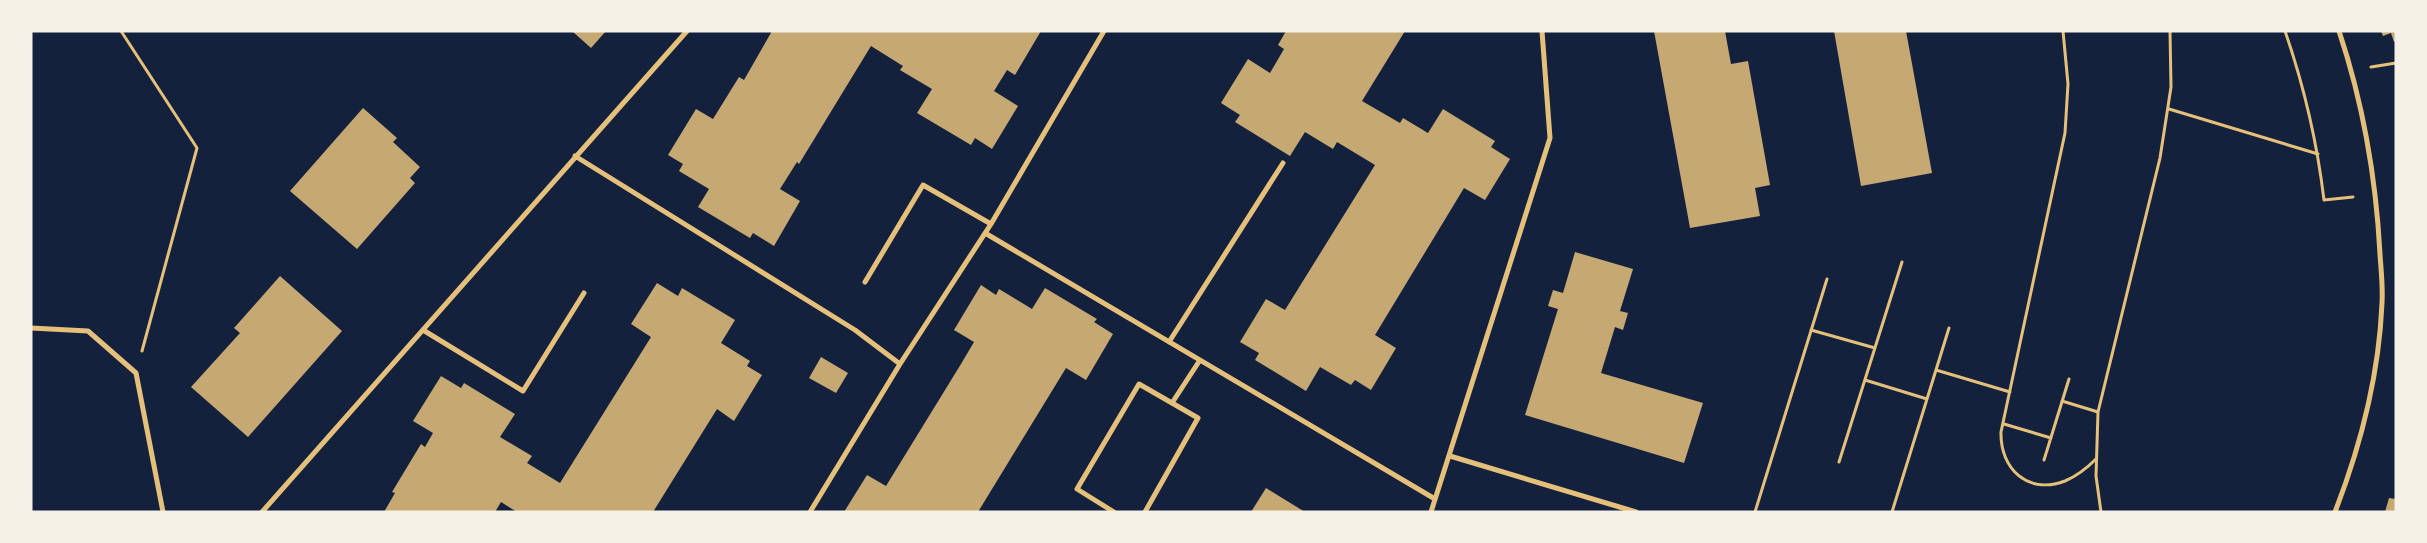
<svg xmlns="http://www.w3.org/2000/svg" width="2427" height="543" viewBox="0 0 2427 543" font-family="'Space Grotesk',sans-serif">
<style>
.building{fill:#c6a872}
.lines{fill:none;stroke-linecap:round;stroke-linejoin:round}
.path{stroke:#e5c07b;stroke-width:3}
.minor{stroke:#e5c07b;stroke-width:5}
</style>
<rect width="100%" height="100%" fill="#14213d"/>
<!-- building -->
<path class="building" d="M 572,31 L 606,31 L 591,48 Z
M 772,31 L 1041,31 L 1015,75 L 1007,70 L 994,91 L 1018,106 L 992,149 L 975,138 L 971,145 L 917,113 L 932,89 L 900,70 L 903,66 L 871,46 L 799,164 L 797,162 L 780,189 L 800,201 L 774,246 L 753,233 L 750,238 L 698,207 L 709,189 L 679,171 L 683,164 L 668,155 L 696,109 L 713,119 L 739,77 L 744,80 Z
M 1286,31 L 1405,31 L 1362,101 L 1400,123 L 1403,118 L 1428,133 L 1443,109 L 1495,141 L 1491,147 L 1510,159 L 1485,200 L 1464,188 L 1375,335 L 1396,348 L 1371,390 L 1355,380 L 1351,385 L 1320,367 L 1306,391 L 1255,360 L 1259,353 L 1240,342 L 1266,299 L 1285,310 L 1375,165 L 1337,142 L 1333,149 L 1305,132 L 1290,156 L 1235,122 L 1240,115 L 1221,103 L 1248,59 L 1270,73 L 1284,49 L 1278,45 Z
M 1654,31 L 1725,31 L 1731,64 L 1748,61 L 1770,185 L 1755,188 L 1760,216 L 1690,228 Z
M 1834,31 L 1906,31 L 1932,173 L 1861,186 Z
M 2381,31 L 2396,31 L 2396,41 L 2394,42 L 2391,33 L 2383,36 Z
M 363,108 L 397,138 L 393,142 L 420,167 L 410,178 L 415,183 L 357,249 L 290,191 Z
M 1575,252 L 1633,269 L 1620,311 L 1628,313 L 1623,330 L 1615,327 L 1601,373 L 1703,403 L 1684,463 L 1525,415 L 1558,309 L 1548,306 L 1553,290 L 1563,293 Z
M 280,276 L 342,331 L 248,437 L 191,387 L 240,333 L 234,328 Z
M 657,283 L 678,296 L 682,288 L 735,320 L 721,343 L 750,361 L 747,366 L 762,375 L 734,421 L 717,409 L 653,512 L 517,512 L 501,502 L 495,512 L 384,512 L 395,493 L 392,492 L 421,444 L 425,447 L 433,433 L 413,421 L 441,376 L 461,388 L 464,383 L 515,414 L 500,437 L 532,456 L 527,463 L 560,483 L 651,337 L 631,324 Z
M 981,285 L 996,295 L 999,289 L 1032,309 L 1045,288 L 1097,319 L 1094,322 L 1113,334 L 1086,380 L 1066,368 L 978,512 L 844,512 L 867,475 L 886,486 L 961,364 L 974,342 L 954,330 Z
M 821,357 L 848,373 L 836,393 L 809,378 Z
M 1266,488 L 1305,512 L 1251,512 Z
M 2389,498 L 2396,499 L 2396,512 L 2385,512 Z"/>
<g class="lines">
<!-- path -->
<path class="path" d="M 121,31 L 197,148 L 142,351
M 2063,31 L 2068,84 L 2065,133 L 2001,432 C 2000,469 2028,495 2065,481 C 2077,476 2087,468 2096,459
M 2285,31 C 2304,86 2317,142 2324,200 L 2353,197
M 2371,67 L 2396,63
M 2169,109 L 2318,154
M 1811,330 L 1875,348
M 1936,370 L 2010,392
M 1865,380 L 1927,399
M 2062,401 L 2098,412
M 2004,424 L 2051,438
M 2044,460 L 2069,379
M 1839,462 L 1902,262
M 1755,512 L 1827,279
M 1892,512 L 1949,328
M 2101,512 L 2096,476 L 2098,412 L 2160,158 L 2171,87 L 2170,31"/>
<!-- minor -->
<path class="minor" d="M 575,156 L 855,330 L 900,364
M 985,233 L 1435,499
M 865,282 L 923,185 L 991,224
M 31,328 L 88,331 L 136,373 L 163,512
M 423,330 L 523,391 L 584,293
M 1169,342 L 1283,163
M 1172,403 L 1200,360
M 1450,456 L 1636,512
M 262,512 L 687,31
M 810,512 L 900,364 L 991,224 L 1104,31
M 1114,512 L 1077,489 L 1139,384 L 1198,418 L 1145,512
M 1431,512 L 1550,138 L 1542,31
M 2335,512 C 2361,445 2379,375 2382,303 C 2383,286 2381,270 2380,254 C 2376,178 2363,103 2339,31"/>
</g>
<!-- border -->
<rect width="2427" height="543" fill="none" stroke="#f6f1e7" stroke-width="65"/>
</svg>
